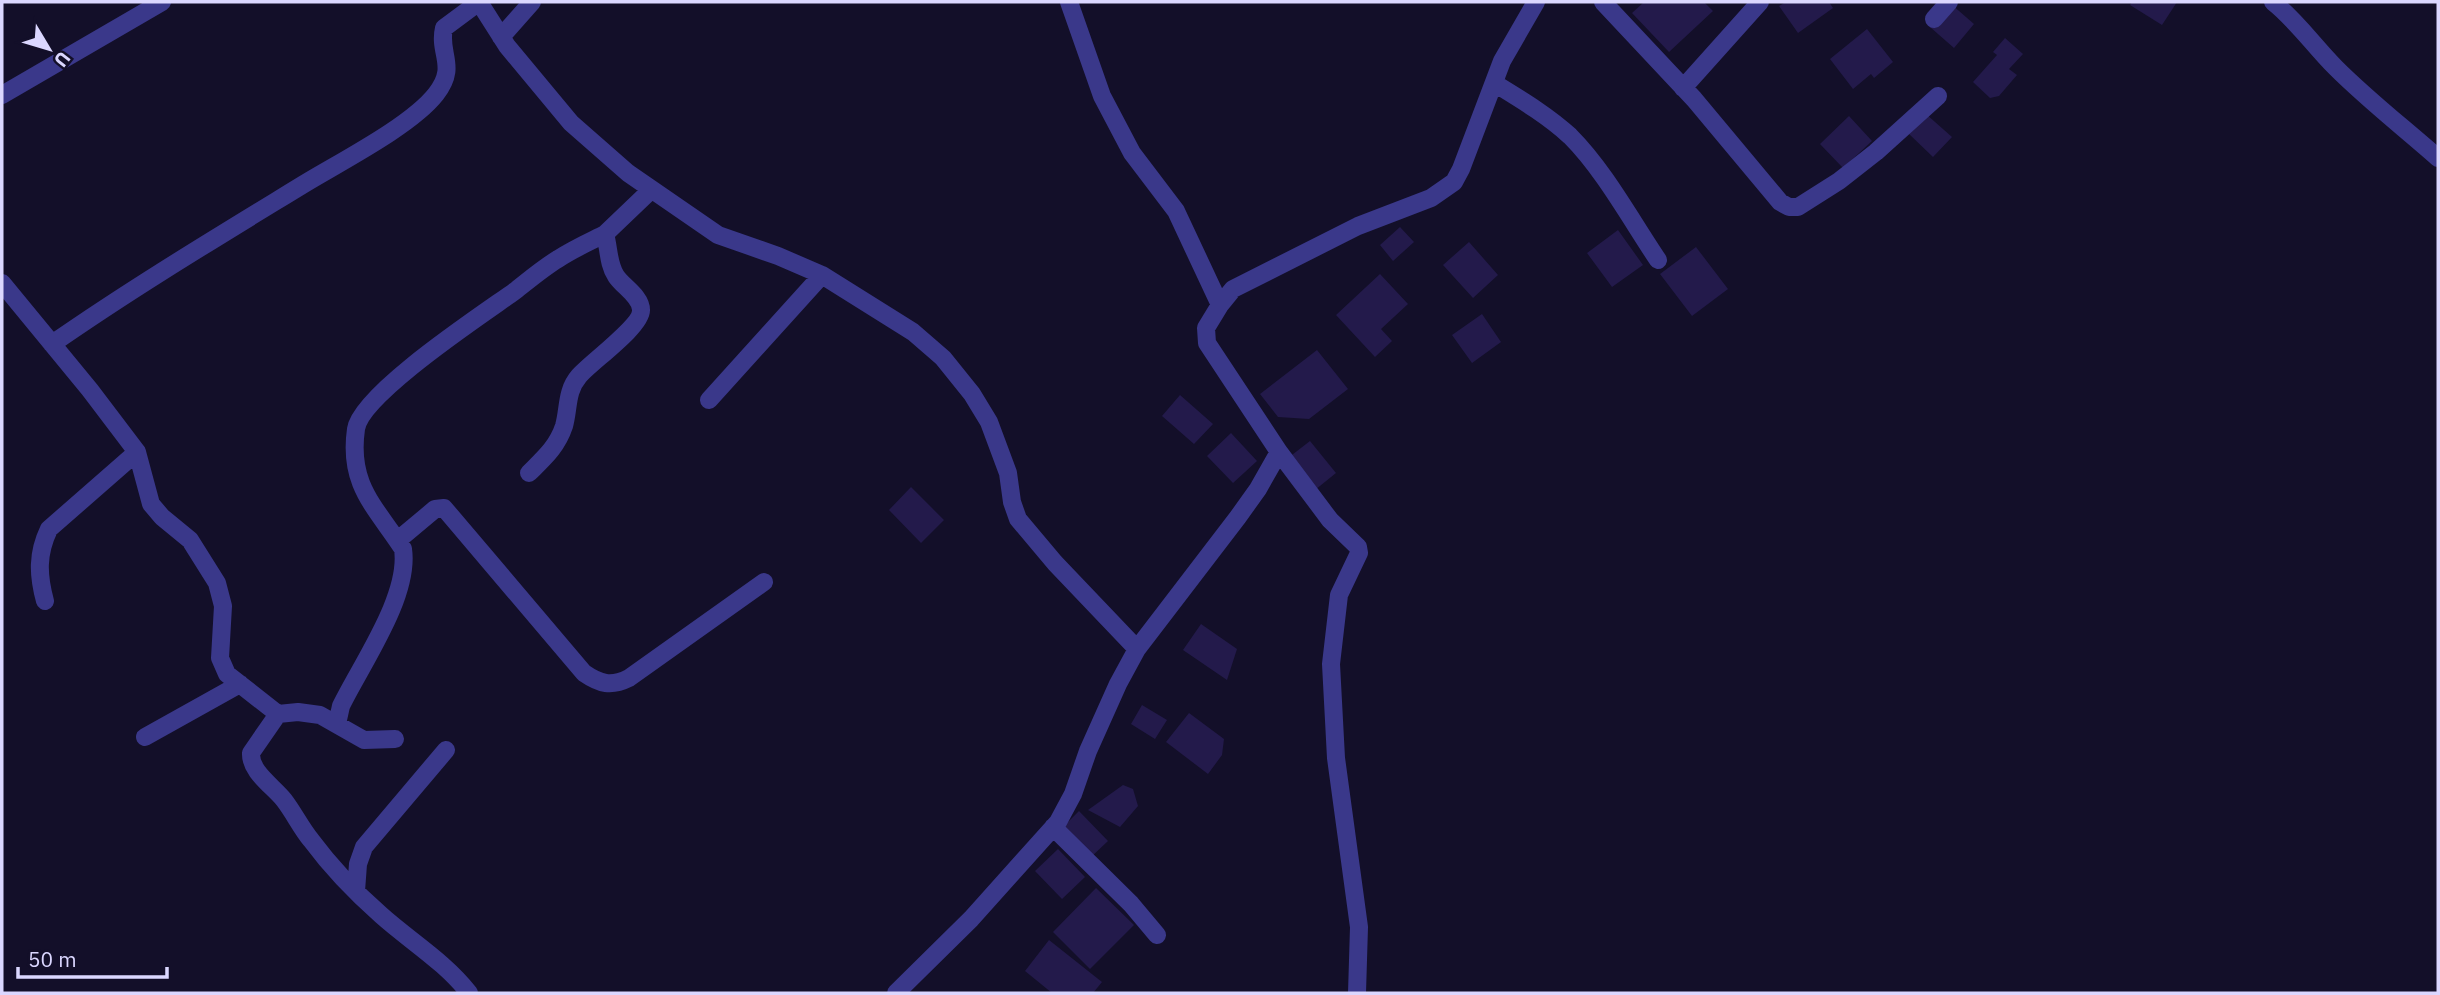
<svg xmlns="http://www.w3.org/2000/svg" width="2440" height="995" viewBox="0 0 2440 995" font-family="'IBM Plex Sans',sans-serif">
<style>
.building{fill:#231a4b}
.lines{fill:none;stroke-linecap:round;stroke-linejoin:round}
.minor{stroke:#3a388a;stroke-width:18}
</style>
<rect width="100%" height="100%" fill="#130f29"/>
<!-- building -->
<path class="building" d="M 1644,2 L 1704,2 L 1713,11 L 1669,52 L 1632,13 Z
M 1786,2 L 1829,2 L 1833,8 L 1798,33 L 1779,6 Z
M 2132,2 L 2177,2 L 2162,25 L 2130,5 Z
M 1951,4 L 1974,24 L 1954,48 L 1930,27 Z
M 1867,29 L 1893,62 L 1874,78 L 1871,74 L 1853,89 L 1830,59 Z
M 2005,38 L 2023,54 L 2009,69 L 2017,75 L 1999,96 L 1990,98 L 1973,82 L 1997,55 L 1993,52 Z
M 1926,114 L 1952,137 L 1933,157 L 1908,133 Z
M 1849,116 L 1872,141 L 1843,168 L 1820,144 Z
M 1400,227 L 1414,242 L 1393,261 L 1380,245 Z
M 1618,230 L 1643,265 L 1612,287 L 1587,253 Z
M 1469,242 L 1498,275 L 1473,298 L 1443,265 Z
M 1696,247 L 1728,289 L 1692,316 L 1660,274 Z
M 1380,274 L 1408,304 L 1381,329 L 1392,341 L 1375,357 L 1336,315 Z
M 1482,314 L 1501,342 L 1472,363 L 1452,335 Z
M 1317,350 L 1348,389 L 1309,419 L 1278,417 L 1260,394 Z
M 1180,395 L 1213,424 L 1194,444 L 1162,416 Z
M 1231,433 L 1257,461 L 1233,483 L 1207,456 Z
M 1310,441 L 1336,473 L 1315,490 L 1288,458 Z
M 911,487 L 944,520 L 921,543 L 889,510 Z
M 1201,624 L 1237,649 L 1227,680 L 1183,650 Z
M 1142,705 L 1167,720 L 1155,739 L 1131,724 Z
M 1189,713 L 1224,739 L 1222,755 L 1208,774 L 1166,742 Z
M 1123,785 L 1133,789 L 1138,806 L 1120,827 L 1088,810 Z
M 1079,811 L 1108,841 L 1090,858 L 1061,829 Z
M 1058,849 L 1085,877 L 1062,899 L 1035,871 Z
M 1096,888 L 1134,925 L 1090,969 L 1053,932 Z
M 1049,940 L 1102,982 L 1093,993 L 1052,993 L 1025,971 Z"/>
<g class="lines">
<!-- minor -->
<path class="minor" d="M 479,2 L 507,46 L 571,123 L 628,173 L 718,235 L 778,256 L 822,275 L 913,332 L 943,358 L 972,394 L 989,422 L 1008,473 L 1012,502 L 1018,519 L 1055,563 L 1137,649
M 1069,2 L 1102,96 L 1132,153 L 1176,211 L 1220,305
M 1603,2 L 1694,99 L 1780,202 L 1789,207 L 1798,207 L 1839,181 L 1876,152 L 1938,96
M 2273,2 C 2297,21 2314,46 2336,68 C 2368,100 2404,128 2438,158
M 1934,19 L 1949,2
M 501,37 L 532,2
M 1494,83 C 1520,99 1547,115 1570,136 C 1604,170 1631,220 1658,260
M 1683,88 L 1760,2
M 2,95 L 162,2
M 2,283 L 90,390 L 137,452 L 49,529 C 37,554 38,575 45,601
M 52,344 C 134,287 219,236 304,184 C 340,162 411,126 436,94 C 458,66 438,54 444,28 L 479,2
M 709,400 L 822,275
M 137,452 L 151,504 L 162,517 L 190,540 L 217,583 L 223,606 L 220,658 L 227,674 L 278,714 L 251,753 C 250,772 273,786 284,800 C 294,813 301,828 311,840 C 331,867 356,893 381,915 C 410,941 445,962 469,993
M 1279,452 L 1330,520 L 1358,547 L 1359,553 L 1339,595 L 1331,664 L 1336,758 L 1359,927 L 1357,993
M 529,473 C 544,458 557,447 564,426 C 569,408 566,391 579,376 C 591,362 642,326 641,310 C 641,296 622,286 616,276 C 608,264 609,248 605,234 L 651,190
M 398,540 L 435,509 L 444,508 L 584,673 C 600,684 611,687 629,678 L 764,582
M 278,714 L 298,712 L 320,715 L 364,740 L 395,739
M 337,724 L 341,706 C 362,663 410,596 403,549 C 375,506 348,485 356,429 C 361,394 483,314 515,291 C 529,280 543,268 558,259 C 573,249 589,242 605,234
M 145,737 L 240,684
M 1053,827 L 1131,904 L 1157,935
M 356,891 L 358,864 L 364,847 L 446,750
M 896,993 L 971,919 L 1058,822 L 1073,794 L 1088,751 L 1118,684 L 1137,649 L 1238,517 L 1258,489 L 1279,452 L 1207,343 L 1206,328 L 1220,305 L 1233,289 L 1358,226 L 1431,198 L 1454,182 L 1461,169 L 1502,61 L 1536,2"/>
</g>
<!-- border -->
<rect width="2440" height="995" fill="none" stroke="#dbd7ff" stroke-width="7"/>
<!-- north arrow -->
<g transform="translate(49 49) rotate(128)" stroke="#130f29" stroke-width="5" paint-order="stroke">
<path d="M0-5L12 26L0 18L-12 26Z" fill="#dbd7ff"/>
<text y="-10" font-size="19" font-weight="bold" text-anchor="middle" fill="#dbd7ff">U</text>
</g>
<!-- scale -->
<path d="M18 967v10h149v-10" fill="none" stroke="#dbd7ff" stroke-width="3.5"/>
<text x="28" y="967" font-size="21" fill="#dbd7ff" stroke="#130f29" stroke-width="5" paint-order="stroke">50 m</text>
</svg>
